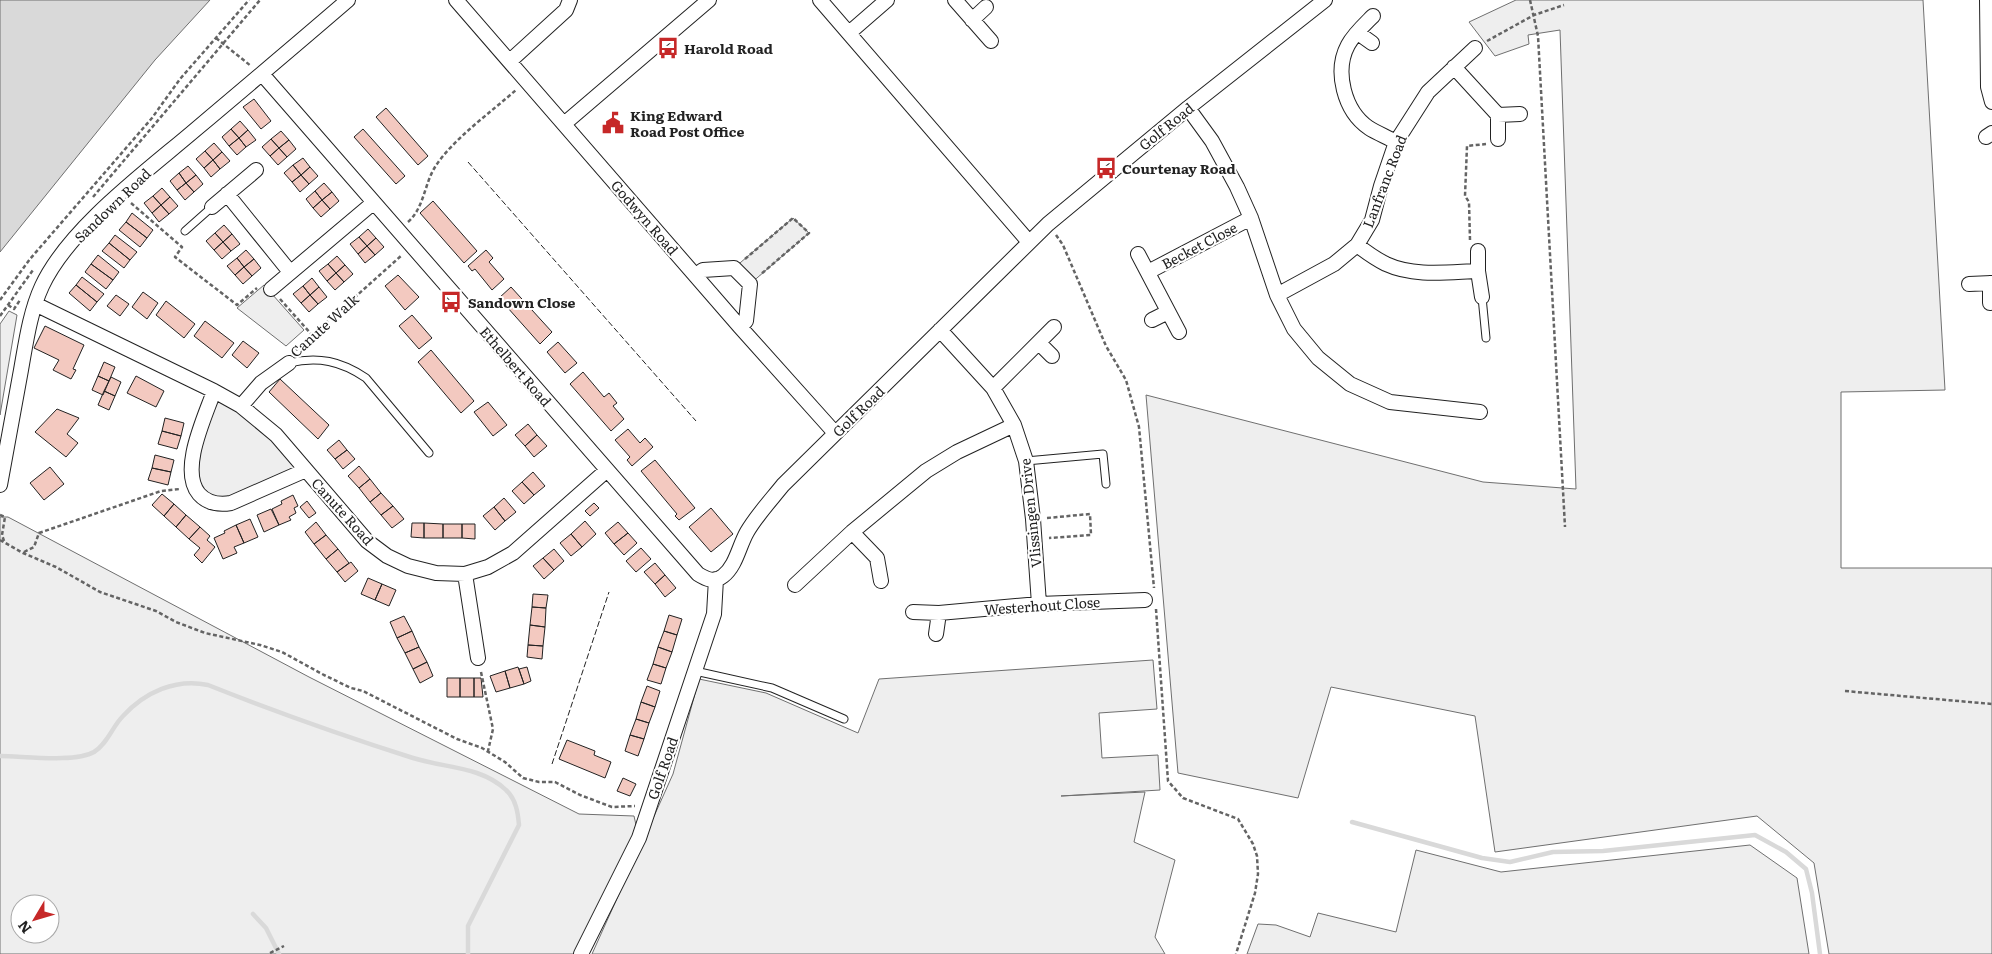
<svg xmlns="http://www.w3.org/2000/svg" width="1992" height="954" viewBox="0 0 1992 954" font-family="Literata,serif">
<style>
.green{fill:#eee;stroke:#6f6f6f;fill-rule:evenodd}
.water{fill:#d9d9d9;stroke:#6f6f6f}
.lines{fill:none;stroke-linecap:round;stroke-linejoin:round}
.stream{stroke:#d9d9d9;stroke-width:4.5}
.building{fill:#f3c9c0;stroke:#222}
.service-casing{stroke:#222;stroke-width:9}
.minor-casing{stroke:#222;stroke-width:16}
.path{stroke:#646464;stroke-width:2.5;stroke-dasharray:4 2.5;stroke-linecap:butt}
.service{stroke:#fff;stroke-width:7}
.minor{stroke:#fff;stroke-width:14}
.fence{stroke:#222;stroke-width:1;stroke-dasharray:6 2.5;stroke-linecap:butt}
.labels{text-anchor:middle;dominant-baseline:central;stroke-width:4;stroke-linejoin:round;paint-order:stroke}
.poi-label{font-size:14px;font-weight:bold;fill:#222;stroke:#fff;text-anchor:start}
.street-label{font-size:14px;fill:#222;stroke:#fff}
</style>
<rect width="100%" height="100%" fill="#fff"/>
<!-- green -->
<path class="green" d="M 1516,0 L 1923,0 L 1945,390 L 1841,392 L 1841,568 L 1992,568 L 1992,954 L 1829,954 L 1814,863 L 1757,816 L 1495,852 L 1475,716 L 1331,687 L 1298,798 L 1178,773 L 1146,395 L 1483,482 L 1576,489 L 1560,30 L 1528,35 L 1529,44 L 1495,56 L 1469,22 Z
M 793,218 L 809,233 L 750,284 L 734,268 Z
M 264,285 L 304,330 L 286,346 L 237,308 Z
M 9,311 L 17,315 L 0,415 L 0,324 Z
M 214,391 L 241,406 L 306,470 L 211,503 L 191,470 Z
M 0,517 L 8,517 L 309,677 L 579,814 L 634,816 L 636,825 L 629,847 L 576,954 L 0,954 ZM 20,904 L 50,904 L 50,934 L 20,934 Z
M 1153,660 L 1157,709 L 1099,713 L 1102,758 L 1158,755 L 1160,790 L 1061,796 L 1145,792 L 1134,842 L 1175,860 L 1155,937 L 1165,954 L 592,954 L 673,774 L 699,679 L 766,693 L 858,733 L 879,679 Z
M 1750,845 L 1797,878 L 1809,954 L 1247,954 L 1258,924 L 1276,925 L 1310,937 L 1318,913 L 1396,932 L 1416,850 L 1501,872 Z"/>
<!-- water -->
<path class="water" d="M 0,0 L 210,0 L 155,60 L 0,252 Z"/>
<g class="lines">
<!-- stream -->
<path class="stream" d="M 0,756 C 23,756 75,763 94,752 C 108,743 112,727 123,716 C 145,692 176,678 208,685 C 276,712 344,736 413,758 C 444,768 481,766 506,790 C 516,799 518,813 519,825 L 468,926 L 468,954
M 1352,822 L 1482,858 L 1510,862 L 1553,852 L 1603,851 L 1755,835 L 1786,852 L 1806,869 L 1812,893 L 1820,954
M 253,914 L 266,928 L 279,954"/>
</g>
<!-- building -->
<path class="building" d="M 254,99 L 271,121 L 261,129 L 243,107 Z
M 386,108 L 428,156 L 418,165 L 376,117 Z
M 240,121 L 248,130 L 239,138 L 231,129 Z
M 231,129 L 239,138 L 229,146 L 222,137 Z
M 363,129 L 405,176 L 396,184 L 354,137 Z
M 248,130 L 256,140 L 246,147 L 239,138 Z
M 281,131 L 289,140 L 279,148 L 271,139 Z
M 239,138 L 246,147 L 237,155 L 229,146 Z
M 271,139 L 279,148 L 270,156 L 262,147 Z
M 289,140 L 296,149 L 287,157 L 279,148 Z
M 214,143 L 222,152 L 213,160 L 205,151 Z
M 279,148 L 287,157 L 278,165 L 270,156 Z
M 205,151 L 213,160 L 204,168 L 196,159 Z
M 222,152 L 230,161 L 220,169 L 213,160 Z
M 303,158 L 310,167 L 301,175 L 293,165 Z
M 213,160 L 220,169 L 211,177 L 204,168 Z
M 293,165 L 301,175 L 292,182 L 284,173 Z
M 188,166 L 196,175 L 186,183 L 179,173 Z
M 310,167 L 318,176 L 309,184 L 301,175 Z
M 179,173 L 186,183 L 177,190 L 170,181 Z
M 196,175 L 203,184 L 194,192 L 186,183 Z
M 301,175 L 309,184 L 300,192 L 292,182 Z
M 186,183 L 194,192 L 185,200 L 177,190 Z
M 324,183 L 332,192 L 322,200 L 315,191 Z
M 162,188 L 170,197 L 161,205 L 153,196 Z
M 315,191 L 322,200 L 313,208 L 306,199 Z
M 332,192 L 339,201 L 330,209 L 322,200 Z
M 153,196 L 161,205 L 152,213 L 144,203 Z
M 170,197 L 178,206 L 169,214 L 161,205 Z
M 322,200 L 330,209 L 321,217 L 313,208 Z
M 433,201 L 477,251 L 464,263 L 420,213 Z
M 161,205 L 169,214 L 159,222 L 152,213 Z
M 132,213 L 153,230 L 147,238 L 126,222 Z
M 126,222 L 147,238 L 140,247 L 119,230 Z
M 224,225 L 232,234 L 223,242 L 215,233 Z
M 368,229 L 376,238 L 367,246 L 359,237 Z
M 215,233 L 223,242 L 214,250 L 206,241 Z
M 232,234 L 240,244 L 231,251 L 223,242 Z
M 115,235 L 137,252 L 130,260 L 109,243 Z
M 359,237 L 367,246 L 358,254 L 350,244 Z
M 376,238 L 384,247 L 375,255 L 367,246 Z
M 223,242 L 231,251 L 222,259 L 214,250 Z
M 109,243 L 130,260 L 124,268 L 102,251 Z
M 367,246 L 375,255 L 365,263 L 358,254 Z
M 246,250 L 254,259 L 244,267 L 237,258 Z
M 486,250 L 493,258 L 489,262 L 504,279 L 492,290 L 475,269 L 472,271 L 468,266 Z
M 98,255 L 119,272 L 113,280 L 91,264 Z
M 337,256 L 345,265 L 336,273 L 328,264 Z
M 237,258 L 244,267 L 235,275 L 227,266 Z
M 254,259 L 261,268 L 252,276 L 244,267 Z
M 91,264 L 113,280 L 106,289 L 85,272 Z
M 328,264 L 336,273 L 327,281 L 319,271 Z
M 345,265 L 353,274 L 344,282 L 336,273 Z
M 244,267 L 252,276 L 243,284 L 235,275 Z
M 336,273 L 344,282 L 335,290 L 327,281 Z
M 398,275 L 419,297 L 405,310 L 385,286 Z
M 82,277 L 104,294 L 97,302 L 76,285 Z
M 312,278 L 319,287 L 310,295 L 303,286 Z
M 76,285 L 97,302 L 90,311 L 69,293 Z
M 303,286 L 310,295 L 301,303 L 293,294 Z
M 319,287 L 327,297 L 318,304 L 310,295 Z
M 511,287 L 552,332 L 540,344 L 499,298 Z
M 143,292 L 158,303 L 147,319 L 132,307 Z
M 116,295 L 129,304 L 120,316 L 107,306 Z
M 310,295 L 318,304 L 309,312 L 301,303 Z
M 166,301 L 195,324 L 184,338 L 156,315 Z
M 412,315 L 432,338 L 419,349 L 399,326 Z
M 205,321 L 234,343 L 222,358 L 194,336 Z
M 45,326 L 84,345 L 73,369 L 76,370 L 71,379 L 53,370 L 59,360 L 34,348 Z
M 243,341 L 259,353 L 247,368 L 232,355 Z
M 558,342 L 577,363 L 565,373 L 547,352 Z
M 431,350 L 474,401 L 461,413 L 418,362 Z
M 104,362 L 115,367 L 109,381 L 98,376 Z
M 583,372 L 604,397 L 609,393 L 617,403 L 613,406 L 624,419 L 611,431 L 570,384 Z
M 98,376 L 109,381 L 103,395 L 92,390 Z
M 136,376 L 164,391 L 156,407 L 127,393 Z
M 111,377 L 121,382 L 115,396 L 104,391 Z
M 280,379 L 329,425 L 318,439 L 269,392 Z
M 104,391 L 115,396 L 109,410 L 98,405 Z
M 488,402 L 507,425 L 493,436 L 474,412 Z
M 57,409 L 79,418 L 67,434 L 78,443 L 66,457 L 35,432 Z
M 165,418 L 184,423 L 181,436 L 162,431 Z
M 528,424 L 537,435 L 525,446 L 515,435 Z
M 628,429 L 640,443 L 645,438 L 653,447 L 632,466 L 627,460 L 630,457 L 615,440 Z
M 162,431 L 181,436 L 177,449 L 158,444 Z
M 537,435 L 547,446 L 534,457 L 525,446 Z
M 339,440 L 347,450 L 335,459 L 327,450 Z
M 347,450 L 355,459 L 343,469 L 335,459 Z
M 155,455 L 174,460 L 171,472 L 152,468 Z
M 655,460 L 695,508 L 679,520 L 675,516 L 677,514 L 641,471 Z
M 359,466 L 370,479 L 359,488 L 348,476 Z
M 50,467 L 64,484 L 44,500 L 30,483 Z
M 152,468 L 171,472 L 168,485 L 148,480 Z
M 533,472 L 545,486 L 534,495 L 522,482 Z
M 370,479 L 381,493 L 370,502 L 359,488 Z
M 522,482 L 534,495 L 524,504 L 512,491 Z
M 381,493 L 393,506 L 381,515 L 370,502 Z
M 162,494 L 174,504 L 164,516 L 152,505 Z
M 293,495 L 298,506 L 294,508 L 296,513 L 289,517 L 291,520 L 279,525 L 272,509 L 282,504 L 281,501 Z
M 504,498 L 516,512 L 505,521 L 494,507 Z
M 307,501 L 316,513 L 309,518 L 300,507 Z
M 594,503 L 599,508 L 590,516 L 585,511 Z
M 174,504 L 186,515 L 176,527 L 164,516 Z
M 393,506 L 404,519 L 392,528 L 381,515 Z
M 494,507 L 505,521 L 495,530 L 483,516 Z
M 711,508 L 733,534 L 711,552 L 689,527 Z
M 271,509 L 279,525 L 264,532 L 257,515 Z
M 186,515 L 200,527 L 189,539 L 176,527 Z
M 250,519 L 258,537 L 244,543 L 236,525 Z
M 585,521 L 596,534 L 582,547 L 571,534 Z
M 316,522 L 326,535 L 314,544 L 305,532 Z
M 618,522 L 628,533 L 614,544 L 605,533 Z
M 412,523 L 424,523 L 424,538 L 411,537 Z
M 424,523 L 443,524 L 443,538 L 424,538 Z
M 443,524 L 462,524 L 462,538 L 443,538 Z
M 462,524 L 475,524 L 475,539 L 462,538 Z
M 236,525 L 244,543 L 234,547 L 237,553 L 223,559 L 214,538 L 225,533 L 224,531 Z
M 200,527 L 210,536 L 207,540 L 215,547 L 202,563 L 194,555 L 200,548 L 189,539 Z
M 628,533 L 637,543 L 624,555 L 614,544 Z
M 571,534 L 582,547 L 571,556 L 560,543 Z
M 326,535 L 338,549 L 326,559 L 314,544 Z
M 641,548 L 651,559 L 636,572 L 626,561 Z
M 338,549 L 349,563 L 337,572 L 326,559 Z
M 554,549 L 564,561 L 554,570 L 543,558 Z
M 543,558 L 554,570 L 544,579 L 533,566 Z
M 351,562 L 358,571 L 345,582 L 337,572 Z
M 655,563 L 665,575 L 655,584 L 644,572 Z
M 665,575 L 676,588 L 665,597 L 655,584 Z
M 368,578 L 382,584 L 375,600 L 361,594 Z
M 382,584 L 396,590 L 389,606 L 375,600 Z
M 533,594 L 548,595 L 546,608 L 532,607 Z
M 532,607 L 546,608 L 545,627 L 530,625 Z
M 669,615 L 682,619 L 677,635 L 664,631 Z
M 404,616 L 412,631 L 397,638 L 390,622 Z
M 530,625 L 545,627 L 543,646 L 528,645 Z
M 412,631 L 419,647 L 405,653 L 397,638 Z
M 664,631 L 677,635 L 672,652 L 658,647 Z
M 528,645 L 543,646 L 542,659 L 527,657 Z
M 419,647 L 427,662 L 413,669 L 405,653 Z
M 658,647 L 672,652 L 666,668 L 653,664 Z
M 427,662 L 433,676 L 420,683 L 413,669 Z
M 653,664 L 666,668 L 661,684 L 647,680 Z
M 518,667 L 524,684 L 510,688 L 505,671 Z
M 527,667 L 531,681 L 524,684 L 519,669 Z
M 505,671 L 510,688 L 496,692 L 490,676 Z
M 447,678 L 460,678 L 460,697 L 447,697 Z
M 460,678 L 474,678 L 474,697 L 460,697 Z
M 474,678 L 481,678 L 483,697 L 474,697 Z
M 647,686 L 660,691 L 655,707 L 641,702 Z
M 641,702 L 655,707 L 649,723 L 636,719 Z
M 636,719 L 649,723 L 644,739 L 630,735 Z
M 630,735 L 644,739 L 638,756 L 625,751 Z
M 567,740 L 595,751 L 594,755 L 611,762 L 605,778 L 559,759 Z
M 623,778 L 636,784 L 630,796 L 617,791 Z"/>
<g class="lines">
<!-- service casing -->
<g class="service-casing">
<path id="service" d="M 185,231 L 212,207
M 1482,297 L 1486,338
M 289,363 C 318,356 341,361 366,378 L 429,453
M 1026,461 L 1103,454 L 1106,484
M 695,671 L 772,688 L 844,719"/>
</g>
<!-- minor casing -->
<g class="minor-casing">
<path id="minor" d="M 456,0 L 740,327 L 835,433
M 820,0 L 1029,242
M 955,0 L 991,41
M 1987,0 L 1988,87 L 1992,102
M 1373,16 C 1364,25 1354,34 1348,45 C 1334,71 1344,111 1369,128 C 1377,133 1387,137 1396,142
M 972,20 L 986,7
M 849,33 L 887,0
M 1358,33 L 1372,43
M 510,61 L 566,10 L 570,0
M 1454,67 L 1498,115 L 1520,114
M 262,74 L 698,574 C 706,579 714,583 723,576 C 736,566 739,546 747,532 C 757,515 771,500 783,485 L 1048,224 L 1188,108 L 1325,0
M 1188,108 L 1212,141 L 1237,187 L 1251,218 L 1277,295 L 1294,329 L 1318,358 L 1350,384 L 1390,402 L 1480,412
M 1498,115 L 1498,139
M 564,124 L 709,0
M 1986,137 L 1992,133
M 227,194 L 290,272
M 212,207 L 256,170
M 1357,245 C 1366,252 1376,259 1386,264 C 1414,277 1448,272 1478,271
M 1478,251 L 1478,271 L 1482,297
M 1138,254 L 1179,332
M 1148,272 L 1251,218
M 696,275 L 703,270 L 734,268 L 750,284 L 746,321 L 740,327
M 1990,283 L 1990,303
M 1969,284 L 1992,283
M 271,289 L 373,203
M 1277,295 L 1334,264 L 1357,245 L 1372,220 L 1381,186 L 1396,142 L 1428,92 L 1475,48
M 35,304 L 214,391 L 241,406 L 276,435 L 367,541 L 387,556 L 408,566 L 436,573 L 465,574 L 488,567 L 513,553 L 607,470
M 1152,320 L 1168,312
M 940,330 L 993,388 L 1014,425 L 1026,461 L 1033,519 L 1039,604
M 1039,343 L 1052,356
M 993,388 L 1054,327
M 214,391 C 205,417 179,470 199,494 C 208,504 219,505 231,503 L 306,470
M 241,406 L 261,383 L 289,363
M 0,485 C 7,447 14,408 21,370 C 26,342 30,312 42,286 C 69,228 147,171 195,130 C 246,87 297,44 348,0
M 852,532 L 877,558 L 881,581
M 465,574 L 478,658
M 795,585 L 852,532 L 926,471 L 957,452 L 1014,425
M 913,612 L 939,613 L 1039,604 L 1145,600
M 936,634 L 939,613
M 581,954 L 639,838 L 714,614 L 716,579"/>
</g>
<!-- path -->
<path class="path" d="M 1530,0 L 1538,36 L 1565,527
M 216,38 L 251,66
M 1487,41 L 1534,15 L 1564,5
M 93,197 L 260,0
M 131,203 L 182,247 L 175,257 L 237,305 L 257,288
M 408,222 C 424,208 424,185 435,167 C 452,140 491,112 516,90
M 1056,235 L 1063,245 L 1106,346 L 1126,380 L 1139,427 L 1154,588
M 1470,240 L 1469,202 L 1465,196 L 1467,146 L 1486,144
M 745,259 L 793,218 L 809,233 L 760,275
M 280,299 L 312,335
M 0,300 L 30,259 L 152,118 L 180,79 L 249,0
M 8,305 L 14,309 L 20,300
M 0,316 L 33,270
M 296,350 L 402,255
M 0,515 L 5,517 L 2,535 L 4,541
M 1047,518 L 1090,514 L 1091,535 L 1049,538
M 0,540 L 23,553 L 56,567 L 100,592 L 156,611 L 176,622 L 205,633 L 260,645 L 282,652 L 324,675 L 351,688 L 363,691 L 457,739 L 482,748 L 505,762 L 523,778 L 539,782 L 555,782 L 580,795 L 612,807 L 635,806
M 24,552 L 34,547 L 39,533 L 161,491 L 180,489
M 1156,609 L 1168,781 L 1183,798 L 1238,819 L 1253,844 L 1257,856 L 1258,874 L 1255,893 L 1236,954
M 481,672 L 493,729 L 488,751
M 1845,691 L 1992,704
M 270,953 L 284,946"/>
<!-- service -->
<use href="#service" class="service"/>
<!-- minor -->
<use href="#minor" class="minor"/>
<!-- fence -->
<path class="fence" d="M 468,162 L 696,421
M 552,764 L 609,592"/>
</g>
<!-- icons -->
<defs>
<g id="bus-bare" transform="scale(1.725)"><path d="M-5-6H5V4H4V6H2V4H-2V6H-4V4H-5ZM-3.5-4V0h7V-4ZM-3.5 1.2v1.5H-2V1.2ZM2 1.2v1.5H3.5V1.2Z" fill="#c62828" stroke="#fff" stroke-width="2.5" paint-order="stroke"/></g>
<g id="civic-bare" transform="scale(1.725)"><path d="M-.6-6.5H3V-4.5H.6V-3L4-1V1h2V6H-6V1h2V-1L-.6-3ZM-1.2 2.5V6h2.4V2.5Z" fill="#c62828" stroke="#fff" stroke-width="2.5" paint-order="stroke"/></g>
</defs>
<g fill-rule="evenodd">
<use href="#bus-bare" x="668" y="48"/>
<use href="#civic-bare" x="613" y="123"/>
<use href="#bus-bare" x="1106" y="168"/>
<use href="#bus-bare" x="451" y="302"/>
</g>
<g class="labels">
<!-- poi labels -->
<g class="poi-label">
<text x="684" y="48">Harold Road</text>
<text x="630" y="115">King Edward<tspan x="630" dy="16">Road Post Office</tspan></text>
<text x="1122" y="168">Courtenay Road</text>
<text x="468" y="302">Sandown Close</text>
</g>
<!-- street labels -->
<g class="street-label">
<text transform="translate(1166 126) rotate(-39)">Golf Road</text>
<text transform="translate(1384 181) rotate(-69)">Lanfranc Road</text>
<text transform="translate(112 205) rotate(-44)">Sandown Road</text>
<text transform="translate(645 217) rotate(49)">Godwyn Road</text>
<text transform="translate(1199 245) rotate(-28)">Becket Close</text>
<text transform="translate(324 325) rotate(-42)">Canute Walk</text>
<text transform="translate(516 366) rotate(49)">Ethelbert Road</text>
<text transform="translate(858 411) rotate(-44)">Golf Road</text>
<text transform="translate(343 511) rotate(48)">Canute Road</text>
<text transform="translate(1030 513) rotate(-96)">Vlissingen Drive</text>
<text transform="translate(1042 605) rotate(-4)">Westerhout Close</text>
<text transform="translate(662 768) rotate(-71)">Golf Road</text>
</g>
</g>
<!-- north arrow -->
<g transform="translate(35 919) rotate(232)"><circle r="24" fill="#ffffff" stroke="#a7a7a7"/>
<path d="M0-4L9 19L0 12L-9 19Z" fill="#c62828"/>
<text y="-8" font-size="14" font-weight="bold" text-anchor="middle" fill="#222222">N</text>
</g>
</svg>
